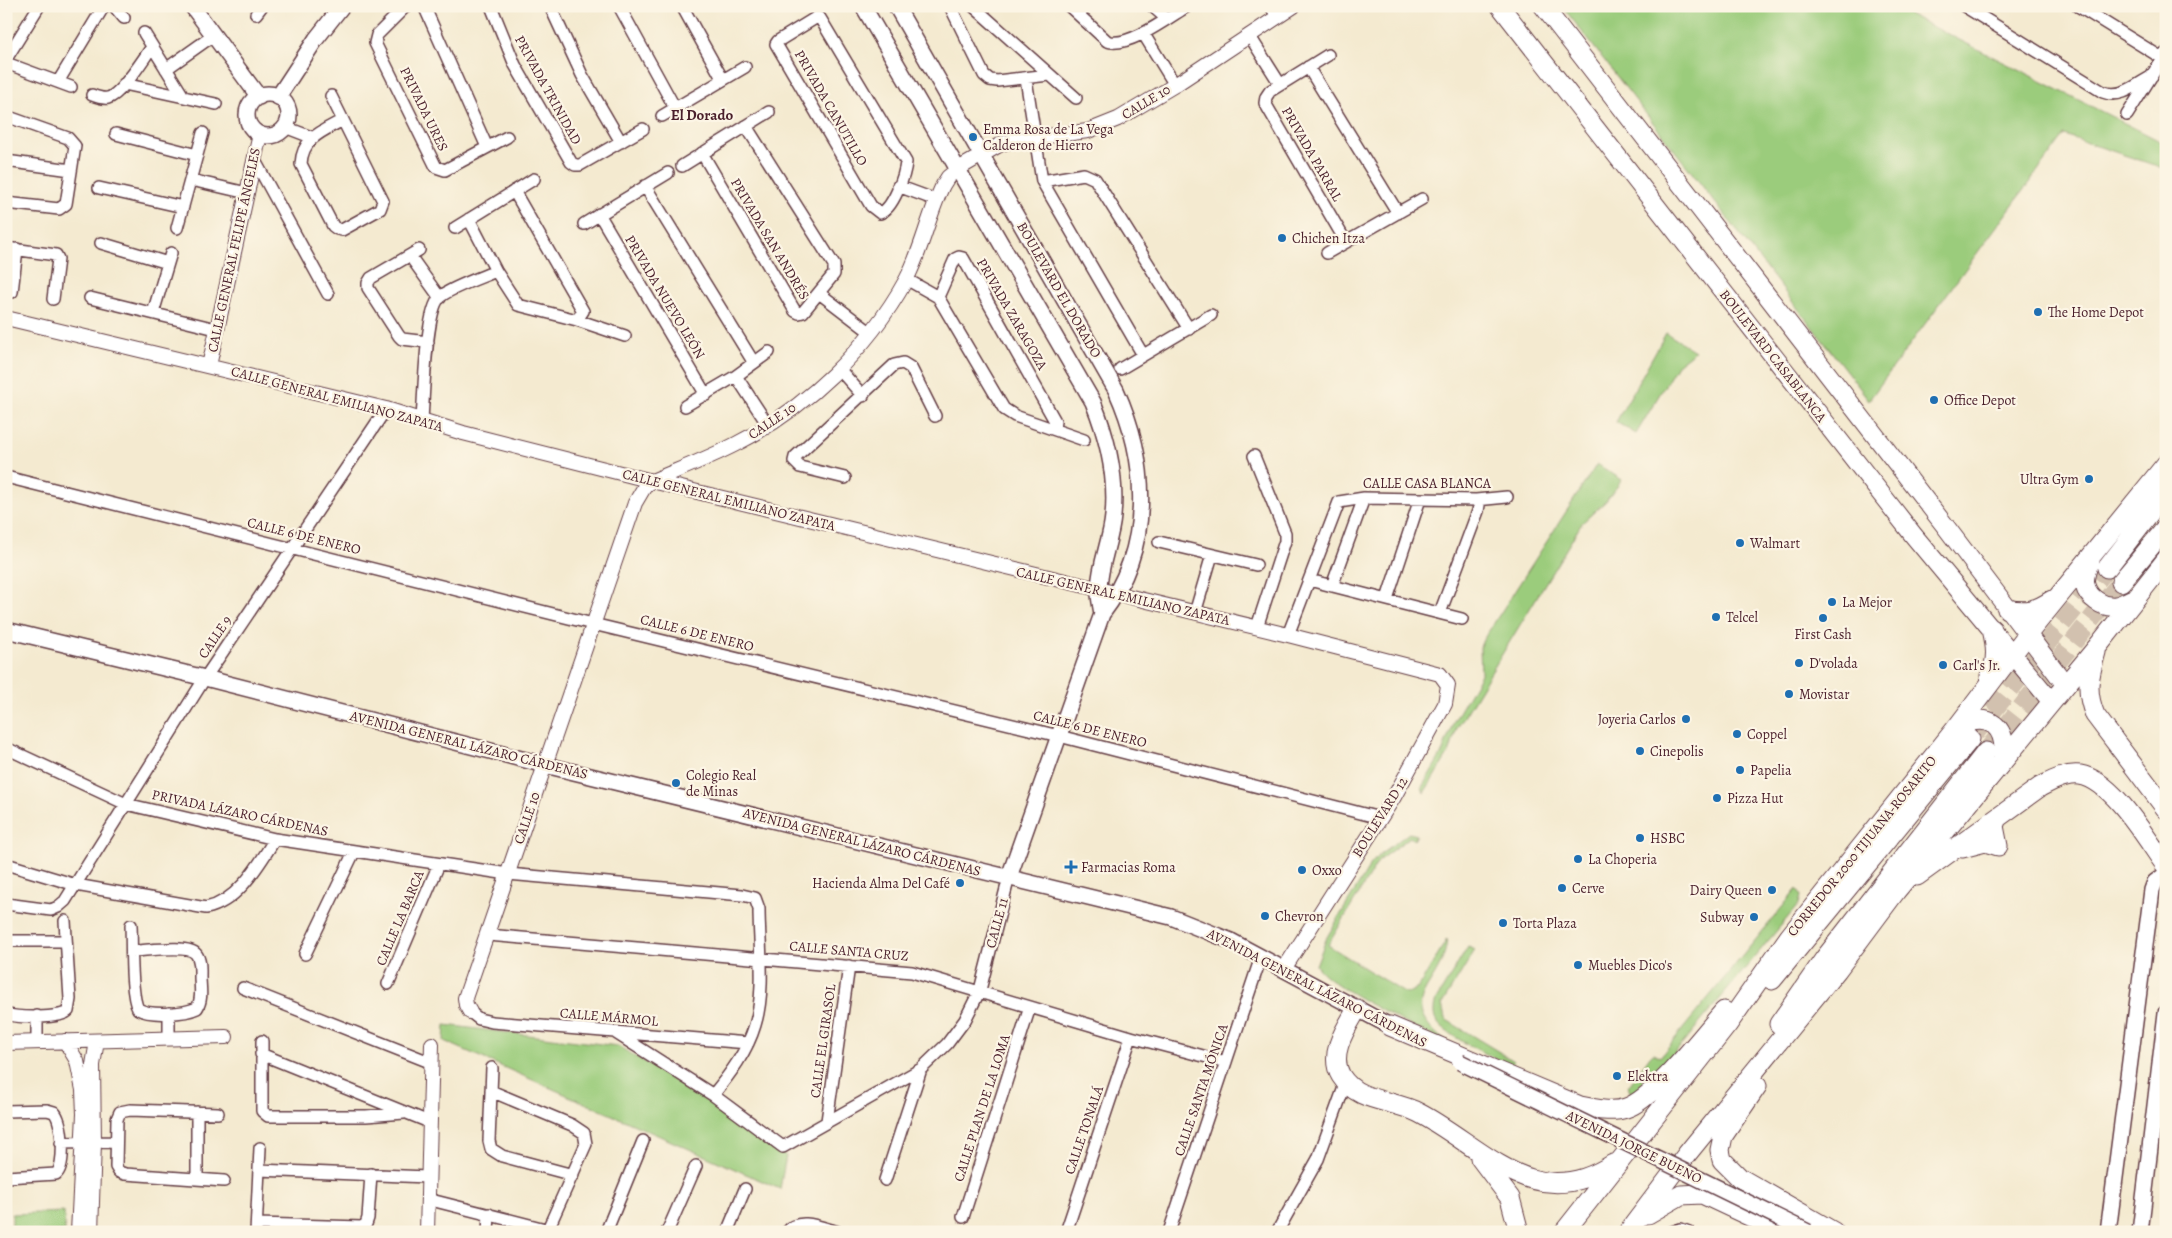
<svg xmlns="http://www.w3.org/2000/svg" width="2172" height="1238" viewBox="0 0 2172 1238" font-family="Alegreya,serif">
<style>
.green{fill:#9bcc7b;stroke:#727653}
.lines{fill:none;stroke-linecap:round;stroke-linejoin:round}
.trunk-tunnel{stroke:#d2c1af;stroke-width:19;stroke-dasharray:19 9;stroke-linecap:butt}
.minor-casing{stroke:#643d44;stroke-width:14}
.tertiary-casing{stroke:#643d44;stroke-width:16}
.secondary-casing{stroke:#643d44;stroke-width:18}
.primary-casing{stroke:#643d44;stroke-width:20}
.trunk-casing{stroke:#643d44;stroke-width:21}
.minor{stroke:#fff;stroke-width:11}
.tertiary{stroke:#fff;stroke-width:14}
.secondary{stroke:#fff;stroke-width:15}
.primary{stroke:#fff;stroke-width:18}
.trunk{stroke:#fff;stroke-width:19}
.secondary-bridge-casing{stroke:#643d44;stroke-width:18;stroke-linecap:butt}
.secondary-bridge{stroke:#fff;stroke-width:15}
.poi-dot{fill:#1f6fb2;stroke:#fcf5e5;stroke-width:2}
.labels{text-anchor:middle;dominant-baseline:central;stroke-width:4.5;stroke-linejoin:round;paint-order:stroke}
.street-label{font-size:14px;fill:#4a1f2b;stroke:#fcf5e5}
.poi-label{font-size:14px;fill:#4a1f2b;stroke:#fcf5e5;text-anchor:start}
.neighbourhood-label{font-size:15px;font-weight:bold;fill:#4a1f2b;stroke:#fcf5e5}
</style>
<rect width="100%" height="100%" fill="#fcf5e5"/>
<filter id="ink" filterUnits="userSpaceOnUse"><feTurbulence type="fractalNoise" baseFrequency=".02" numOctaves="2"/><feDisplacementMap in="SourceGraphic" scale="10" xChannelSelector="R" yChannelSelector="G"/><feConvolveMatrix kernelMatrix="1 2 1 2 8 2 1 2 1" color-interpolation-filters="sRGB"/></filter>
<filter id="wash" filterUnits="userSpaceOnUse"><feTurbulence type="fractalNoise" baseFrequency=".0096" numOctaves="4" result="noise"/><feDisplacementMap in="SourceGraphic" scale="20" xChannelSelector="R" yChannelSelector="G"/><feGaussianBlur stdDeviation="1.12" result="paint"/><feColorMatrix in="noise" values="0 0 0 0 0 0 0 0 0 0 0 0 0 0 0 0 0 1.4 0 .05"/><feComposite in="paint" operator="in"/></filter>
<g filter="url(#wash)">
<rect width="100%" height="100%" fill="#f4ead0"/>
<!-- green -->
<path class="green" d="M 1562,6 L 1892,6 L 2166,144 L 2166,169 L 2064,135 L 1869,400 Z
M 1666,333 L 1695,351 L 1677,365 L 1636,434 L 1616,422 Z
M 1597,464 L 1622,480 L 1606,501 L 1582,523 L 1456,730 L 1450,751 L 1424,793 L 1422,787 L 1442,753 L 1454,721 L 1481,674 L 1480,647 L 1483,640 Z
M 1409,833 L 1417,835 L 1414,840 L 1410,837 L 1379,860 L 1328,945 L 1406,994 L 1418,988 L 1447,939 C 1443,991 1388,997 1450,1045 C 1423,1031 1328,987 1316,965 L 1327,937 L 1371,864 L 1379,855 Z
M 1797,889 L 1801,896 L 1799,904 L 1649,1084 L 1637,1093 L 1631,1094 L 1628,1087 L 1650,1056 L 1653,1053 L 1660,1057 Z
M 1468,947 L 1475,950 L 1442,1004 L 1445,1019 L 1514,1061 L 1510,1066 C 1492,1056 1447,1037 1437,1022 C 1432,1015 1434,1007 1436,1000 Z
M 445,1025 L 618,1046 L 704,1097 L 786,1156 L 780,1189 L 444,1041 Z
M 64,1212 L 65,1232 L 12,1232 L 12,1214 Z"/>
</g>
<g filter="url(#ink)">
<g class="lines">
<!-- trunk-tunnel -->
<path class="trunk-tunnel" d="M 1975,733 L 2107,568
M 1986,752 L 2121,582"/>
<!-- minor casing -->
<g class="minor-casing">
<path id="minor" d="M 114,6 L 124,18
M 406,6 L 377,35 L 375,43 L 436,167 L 445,170 L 507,137
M 424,6 L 487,147
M 491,6 L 515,65 L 571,162 L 575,165 L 580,165 L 643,129
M 550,6 L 582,75 L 621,142
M 619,6 L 675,108
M 682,6 L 723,80
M 950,6 L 984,75 L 990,80 L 997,81 L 1049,75
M 973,6 L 1076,98
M 1069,6 L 1107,41 C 1127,49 1168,18 1186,7
M 1152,6 L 1167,19
M 1271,6 L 1277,17
M 1964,6 L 2103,92 C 2121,99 2136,85 2152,76
M 2078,6 L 2162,58
M 256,14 L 262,6
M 817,17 L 820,18 L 906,162 C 905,175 893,209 880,213 L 871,206 L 776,44 L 778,41 Z
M 144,33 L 183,96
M 1143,33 L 1175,85
M 1249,35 L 1280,84
M 1328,55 L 1270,91 L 1266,97 L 1265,103 L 1346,242
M 6,59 L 39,6
M 6,63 L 71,87
M 1308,67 L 1398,213
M 166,69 L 214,35
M 1026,79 L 1042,181 L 1143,355
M 58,82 L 104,6
M 124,84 L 216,104
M 92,95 C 97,97 102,99 108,98 C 122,94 143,59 152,47
M 331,96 L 383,201 L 380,209 L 342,230 L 337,229 L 333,226 L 301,164 C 302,138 323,131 343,120
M 2127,115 L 2166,53
M 6,116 L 68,138 L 75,146 L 66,204 L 59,209 L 6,203
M 662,116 L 745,67
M 285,127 L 311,137
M 116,134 L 197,155
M 702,153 L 795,311 L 799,313 L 803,312 L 834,274 L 834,265 L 746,126
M 254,159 L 328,294
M 6,161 L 71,170
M 682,166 L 769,112
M 191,180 L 247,193
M 1042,181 L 1084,174 L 1095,179 L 1189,329
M 645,186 L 754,363
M 898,186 L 936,200
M 99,188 L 183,207
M 514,191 L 583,311 L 577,320
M 599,214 L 706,395
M 469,219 L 496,271 L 518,305 L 577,320 L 625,336
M 584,224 L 668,173
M 177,228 L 203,133
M 455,228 L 534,179
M 101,243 L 168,263
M 6,248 L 56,255 L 58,259 L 53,299
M 419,250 L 371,278 L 368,283 L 368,288 L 399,336 L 402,339 L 428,342
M 1327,253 L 1422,199
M 410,256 L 440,298
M 906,279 L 938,297 L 1004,409 L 1015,416 L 1084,440
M 12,292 L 17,249
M 819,293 L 870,332
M 938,297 L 955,259 L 959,257 L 963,258 L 1055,421 L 1054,429
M 90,298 L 216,329
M 153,313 L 171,253
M 839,369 L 863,396
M 1120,369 L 1211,315
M 736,376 L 768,425
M 685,406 L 736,376 L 769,352
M 422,419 C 424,397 425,311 440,297 C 450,288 482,277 496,271
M 1254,456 L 1285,533 L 1285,541 L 1257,627
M 6,477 L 593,624 L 1059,736 L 1380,818
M 845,478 L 800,467 L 794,461 L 795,457 L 894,365 L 903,363 L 911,368 L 935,416
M 1159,542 L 1256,565
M 1309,580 L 1462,619
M 1332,586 L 1364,498
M 1387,599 L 1420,499
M 1195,613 L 1212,555
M 1440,613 L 1478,511 L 1479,505 L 1476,500
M 1288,635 L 1339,502 L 1364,498 L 1476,500 L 1507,497
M 6,748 L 126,804 L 275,839 L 508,874 L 742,895 L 755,898 L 759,909 C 759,946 766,989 755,1025 C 747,1052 730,1074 713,1095
M 6,864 L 76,885 L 206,908 C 238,902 259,864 275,839
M 6,904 L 51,910 L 58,907 L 65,901 L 205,678 L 386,409
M 131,925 C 132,944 130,994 138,1009 C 150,1016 185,1014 197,1008 C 203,999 200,987 200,977 C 200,970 201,960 196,954 C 189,944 145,951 132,951
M 488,935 L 912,972 L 1131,1037 L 1226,1062
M 6,941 L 66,941
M 305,954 L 354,852
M 388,984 L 439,864
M 243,988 L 432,1063
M 470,1012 L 479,1019 L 492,1022 L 748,1043
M 6,1014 C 17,1018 61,1019 68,1011 L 70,999 L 65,921
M 37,1016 L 37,1042
M 616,1033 L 713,1095 L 783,1147 L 921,1069 L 947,1044 L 965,1020 L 980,990 L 1009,877
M 169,1039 L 169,1013
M 262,1041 L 262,1111 L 268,1116 L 366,1116 L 404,1113
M 261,1054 L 429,1122
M 492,1068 L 489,1141 L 491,1149 L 502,1156 L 573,1175
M 491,1091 L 572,1125 L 584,1133 L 586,1144 L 548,1229
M 6,1111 L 47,1110 L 54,1112 C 63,1121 66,1166 56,1174 L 6,1177
M 218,1113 L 130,1110 L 120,1112 L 117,1119 L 116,1167 L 119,1172 L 125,1174 L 224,1181
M 827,1121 L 849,966
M 61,1143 L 116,1142
M 259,1170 L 427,1177
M 197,1178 L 197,1112
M 885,1180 L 921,1069
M 427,1199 L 557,1232
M 963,1217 L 1030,1007
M 257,1224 L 362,1227 L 366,1224 L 368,1218 L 371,1174
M 256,1232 L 260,1148
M 488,1232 L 489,1214
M 606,1232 L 643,1141
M 667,1232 L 696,1166
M 727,1232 L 745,1189
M 787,1232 C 798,1216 823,1228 838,1232
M 1066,1232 L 1131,1037
M 1169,1232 L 1261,957
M 1277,1232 L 1318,1159 L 1346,1082
M 1672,1232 L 1681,1229 L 1689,1232"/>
</g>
<!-- tertiary casing -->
<g class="tertiary-casing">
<path id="tertiary" d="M 6,318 L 386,409 L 463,433 L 652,481 L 1288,635 L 1440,674 L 1448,685 L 1445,704 L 1394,797 L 1284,969
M 209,366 L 260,134
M 470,1012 L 466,1005 L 465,998 L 635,503 L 645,486 L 652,481 C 680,469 709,458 736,444 C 805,409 868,349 906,280 C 922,250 928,216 943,185 L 948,177 L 958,169 L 1001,144 L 1016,140 L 1088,131 L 1118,119 L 1175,85 L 1294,6
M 65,1041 L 77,1061 L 83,1090 L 84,1114 L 78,1232
M 6,1043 L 226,1037
M 91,1232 L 94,1142 L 93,1065 L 97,1041
M 427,1232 L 432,1044"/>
</g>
<!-- secondary casing -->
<g class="secondary-casing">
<path id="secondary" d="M 192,6 L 259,97
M 863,6 L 1093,402 C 1108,439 1117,476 1113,516 C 1111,540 1100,563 1099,588 C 1098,596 1101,606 1102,614
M 896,6 L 1116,390 C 1149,463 1153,548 1102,614 L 1009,877
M247 115a21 21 0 1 1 42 0a21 21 0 1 1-42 0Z
M 278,97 L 316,39 L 342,6
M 6,630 L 205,678 L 545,765 L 1171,917 L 1231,941 L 1399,1031
M 2108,1232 L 2152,890 L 2155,882 L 2166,874
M 2140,1232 L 2166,1013"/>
</g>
<!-- primary casing -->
<g class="primary-casing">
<path id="primary" d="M 1500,6 L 1914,536 L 2051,701
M 1543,6 L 1946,527 L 2065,684"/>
</g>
<!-- trunk casing -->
<g class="trunk-casing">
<path id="trunk" d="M 2090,561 C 2087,568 2083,577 2085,585 C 2088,598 2103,608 2116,606 C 2122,605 2129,601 2135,598
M 2107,568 L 2166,492
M 2121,582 L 2166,528
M 2007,609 C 2025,613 2036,611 2052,600
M 2096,652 C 2089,677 2085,690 2095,715 L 2166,809
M 1990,676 C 1998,659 1996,647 1992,629
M 1957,727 C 1990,710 2008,727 2003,761
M 1962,848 L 1985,842 L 1998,846 L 1994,826 L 1997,818
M 1917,876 L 2040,787 C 2052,781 2066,773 2080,775 C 2113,780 2147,840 2166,866
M 1772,980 L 1970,739
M 1357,1009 C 1346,1028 1328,1054 1341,1076 C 1358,1103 1393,1099 1419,1113 C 1484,1147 1534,1216 1613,1164
M 1779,1024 L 1825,958 L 1986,752
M 1390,1026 L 1580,1106 C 1594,1109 1611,1113 1626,1108 C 1654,1099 1703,1035 1724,1011
M 1757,1086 L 1723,1136 L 1720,1150 L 1722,1160 L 1740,1178 L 1834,1232
M 1480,1158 L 1510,1198 L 1519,1232
M 1648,1214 L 1681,1195 L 1702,1194 L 1783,1232
M 1564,1232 L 1728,1024 L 1789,937 L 1957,727 L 2027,635 L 2166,464
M 1628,1232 L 1687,1154 L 1837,970 L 1896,891 L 2098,646 L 2166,560"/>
</g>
<!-- minor -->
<use href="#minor" class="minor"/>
<!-- tertiary -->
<use href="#tertiary" class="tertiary"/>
<!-- secondary -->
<use href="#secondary" class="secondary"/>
<!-- primary -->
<use href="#primary" class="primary"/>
<!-- trunk -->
<use href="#trunk" class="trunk"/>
<!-- secondary-bridge casing -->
<g class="secondary-bridge-casing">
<path id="secondary-bridge" d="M 1460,1062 L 1808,1232"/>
</g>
<!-- secondary-bridge -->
<use href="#secondary-bridge" class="secondary-bridge"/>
</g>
</g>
<!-- markers -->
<g class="poi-dot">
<circle cx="973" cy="137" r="5"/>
<circle cx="1282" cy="238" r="5"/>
<circle cx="2038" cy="312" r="5"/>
<circle cx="1934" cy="400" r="5"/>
<circle cx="2089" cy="479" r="5"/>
<circle cx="1740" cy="543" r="5"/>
<circle cx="1832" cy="602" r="5"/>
<circle cx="1716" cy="617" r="5"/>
<circle cx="1823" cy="618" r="5"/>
<circle cx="1799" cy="663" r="5"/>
<circle cx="1943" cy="665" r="5"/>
<circle cx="1789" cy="694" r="5"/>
<circle cx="1686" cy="719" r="5"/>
<circle cx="1737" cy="734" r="5"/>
<circle cx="1640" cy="751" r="5"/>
<circle cx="1740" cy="770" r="5"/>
<circle cx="676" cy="783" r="5"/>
<circle cx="1717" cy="798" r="5"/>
<circle cx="1640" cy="838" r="5"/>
<circle cx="1578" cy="859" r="5"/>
<path d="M1068.5 859.5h5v5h5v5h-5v5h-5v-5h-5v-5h5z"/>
<circle cx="1302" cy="870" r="5"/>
<circle cx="960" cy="883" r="5"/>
<circle cx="1562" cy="888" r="5"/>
<circle cx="1772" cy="890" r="5"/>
<circle cx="1265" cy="916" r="5"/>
<circle cx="1754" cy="917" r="5"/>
<circle cx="1503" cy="923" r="5"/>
<circle cx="1578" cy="965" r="5"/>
<circle cx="1617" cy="1076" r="5"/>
</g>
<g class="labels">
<!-- street labels -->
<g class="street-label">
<text transform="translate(548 90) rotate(61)">PRIVADA TRINIDAD</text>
<text transform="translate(1146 102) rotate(-31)">CALLE 10</text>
<text transform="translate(831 108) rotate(60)">PRIVADA CANUTILLO</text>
<text transform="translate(424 109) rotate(64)">PRIVADA URES</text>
<text transform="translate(1312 154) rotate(60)">PRIVADA PARRAL</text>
<text transform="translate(770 239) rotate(59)">PRIVADA SAN ANDRÉS</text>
<text transform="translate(234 250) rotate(-78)">CALLE GENERAL FELIPE ÁNGELES</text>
<text transform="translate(1059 290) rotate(60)">BOULEVARD EL DORADO</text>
<text transform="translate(665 297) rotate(59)">PRIVADA NUEVO LEÓN</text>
<text transform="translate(1012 314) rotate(60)">PRIVADA ZARAGOZA</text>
<text transform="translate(1773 356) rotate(52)">BOULEVARD CASABLANCA</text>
<text transform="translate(337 399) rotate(15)">CALLE GENERAL EMILIANO ZAPATA</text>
<text transform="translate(772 421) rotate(-34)">CALLE 10</text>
<text x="1427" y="483">CALLE CASA BLANCA</text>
<text transform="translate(729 500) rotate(14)">CALLE GENERAL EMILIANO ZAPATA</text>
<text transform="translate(304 536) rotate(14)">CALLE 6 DE ENERO</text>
<text transform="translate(1123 596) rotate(13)">CALLE GENERAL EMILIANO ZAPATA</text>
<text transform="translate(697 633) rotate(14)">CALLE 6 DE ENERO</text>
<text transform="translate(215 637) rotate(-56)">CALLE 9</text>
<text transform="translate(1090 729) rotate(14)">CALLE 6 DE ENERO</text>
<text transform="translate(469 745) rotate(14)">AVENIDA GENERAL LÁZARO CÁRDENAS</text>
<text transform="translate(240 813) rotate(12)">PRIVADA LÁZARO CÁRDENAS</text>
<text transform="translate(1380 817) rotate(-58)">BOULEVARD 12</text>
<text transform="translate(527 818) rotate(-71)">CALLE 10</text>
<text transform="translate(862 842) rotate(14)">AVENIDA GENERAL LÁZARO CÁRDENAS</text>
<text transform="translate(1862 846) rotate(-51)">CORREDOR 2000 TIJUANA-ROSARITO</text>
<text transform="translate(400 918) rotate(-67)">CALLE LA BARCA</text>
<text transform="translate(997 923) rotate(-75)">CALLE 11</text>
<text transform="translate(849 951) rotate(5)">CALLE SANTA CRUZ</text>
<text transform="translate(1317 988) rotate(27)">AVENIDA GENERAL LÁZARO CÁRDENAS</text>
<text transform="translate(609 1017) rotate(5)">CALLE MÁRMOL</text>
<text transform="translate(823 1041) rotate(-82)">CALLE EL GIRASOL</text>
<text transform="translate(1201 1090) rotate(-71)">CALLE SANTA MÓNICA</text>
<text transform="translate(982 1108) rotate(-72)">CALLE PLAN DE LA LOMA</text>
<text transform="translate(1084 1130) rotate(-71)">CALLE TONALÁ</text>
<text transform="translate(1634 1147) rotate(26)">AVENIDA JORGE BUENO</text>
</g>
<!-- poi labels -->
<g class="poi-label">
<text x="983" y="129">Emma Rosa de La Vega<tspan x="983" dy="16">Calderon de Hierro</tspan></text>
<text x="1292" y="238">Chichen Itza</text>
<text x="2048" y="312">The Home Depot</text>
<text x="1944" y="400">Office Depot</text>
<text x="2079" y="479" text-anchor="end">Ultra Gym</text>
<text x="1750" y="543">Walmart</text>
<text x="1842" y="602">La Mejor</text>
<text x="1726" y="617">Telcel</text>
<text x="1823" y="634" text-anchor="middle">First Cash</text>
<text x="1809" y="663">D'volada</text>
<text x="1953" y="665">Carl's Jr.</text>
<text x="1799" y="694">Movistar</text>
<text x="1676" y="719" text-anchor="end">Joyeria Carlos</text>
<text x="1747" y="734">Coppel</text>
<text x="1650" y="751">Cinepolis</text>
<text x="1750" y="770">Papelia</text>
<text x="686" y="775">Colegio Real<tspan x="686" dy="16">de Minas</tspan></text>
<text x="1727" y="798">Pizza Hut</text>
<text x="1650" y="838">HSBC</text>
<text x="1588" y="859">La Choperia</text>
<text x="1081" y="867">Farmacias Roma</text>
<text x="1312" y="870">Oxxo</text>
<text x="950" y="883" text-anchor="end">Hacienda Alma Del Café</text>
<text x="1572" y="888">Cerve</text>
<text x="1762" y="890" text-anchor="end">Dairy Queen</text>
<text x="1275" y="916">Chevron</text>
<text x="1744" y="917" text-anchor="end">Subway</text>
<text x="1513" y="923">Torta Plaza</text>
<text x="1588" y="965">Muebles Dico's</text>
<text x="1627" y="1076">Elektra</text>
</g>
<!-- neighbourhood labels -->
<g class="neighbourhood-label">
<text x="702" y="115">El Dorado</text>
</g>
</g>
<!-- margin -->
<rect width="2172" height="1238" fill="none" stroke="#fcf5e5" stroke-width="25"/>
</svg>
